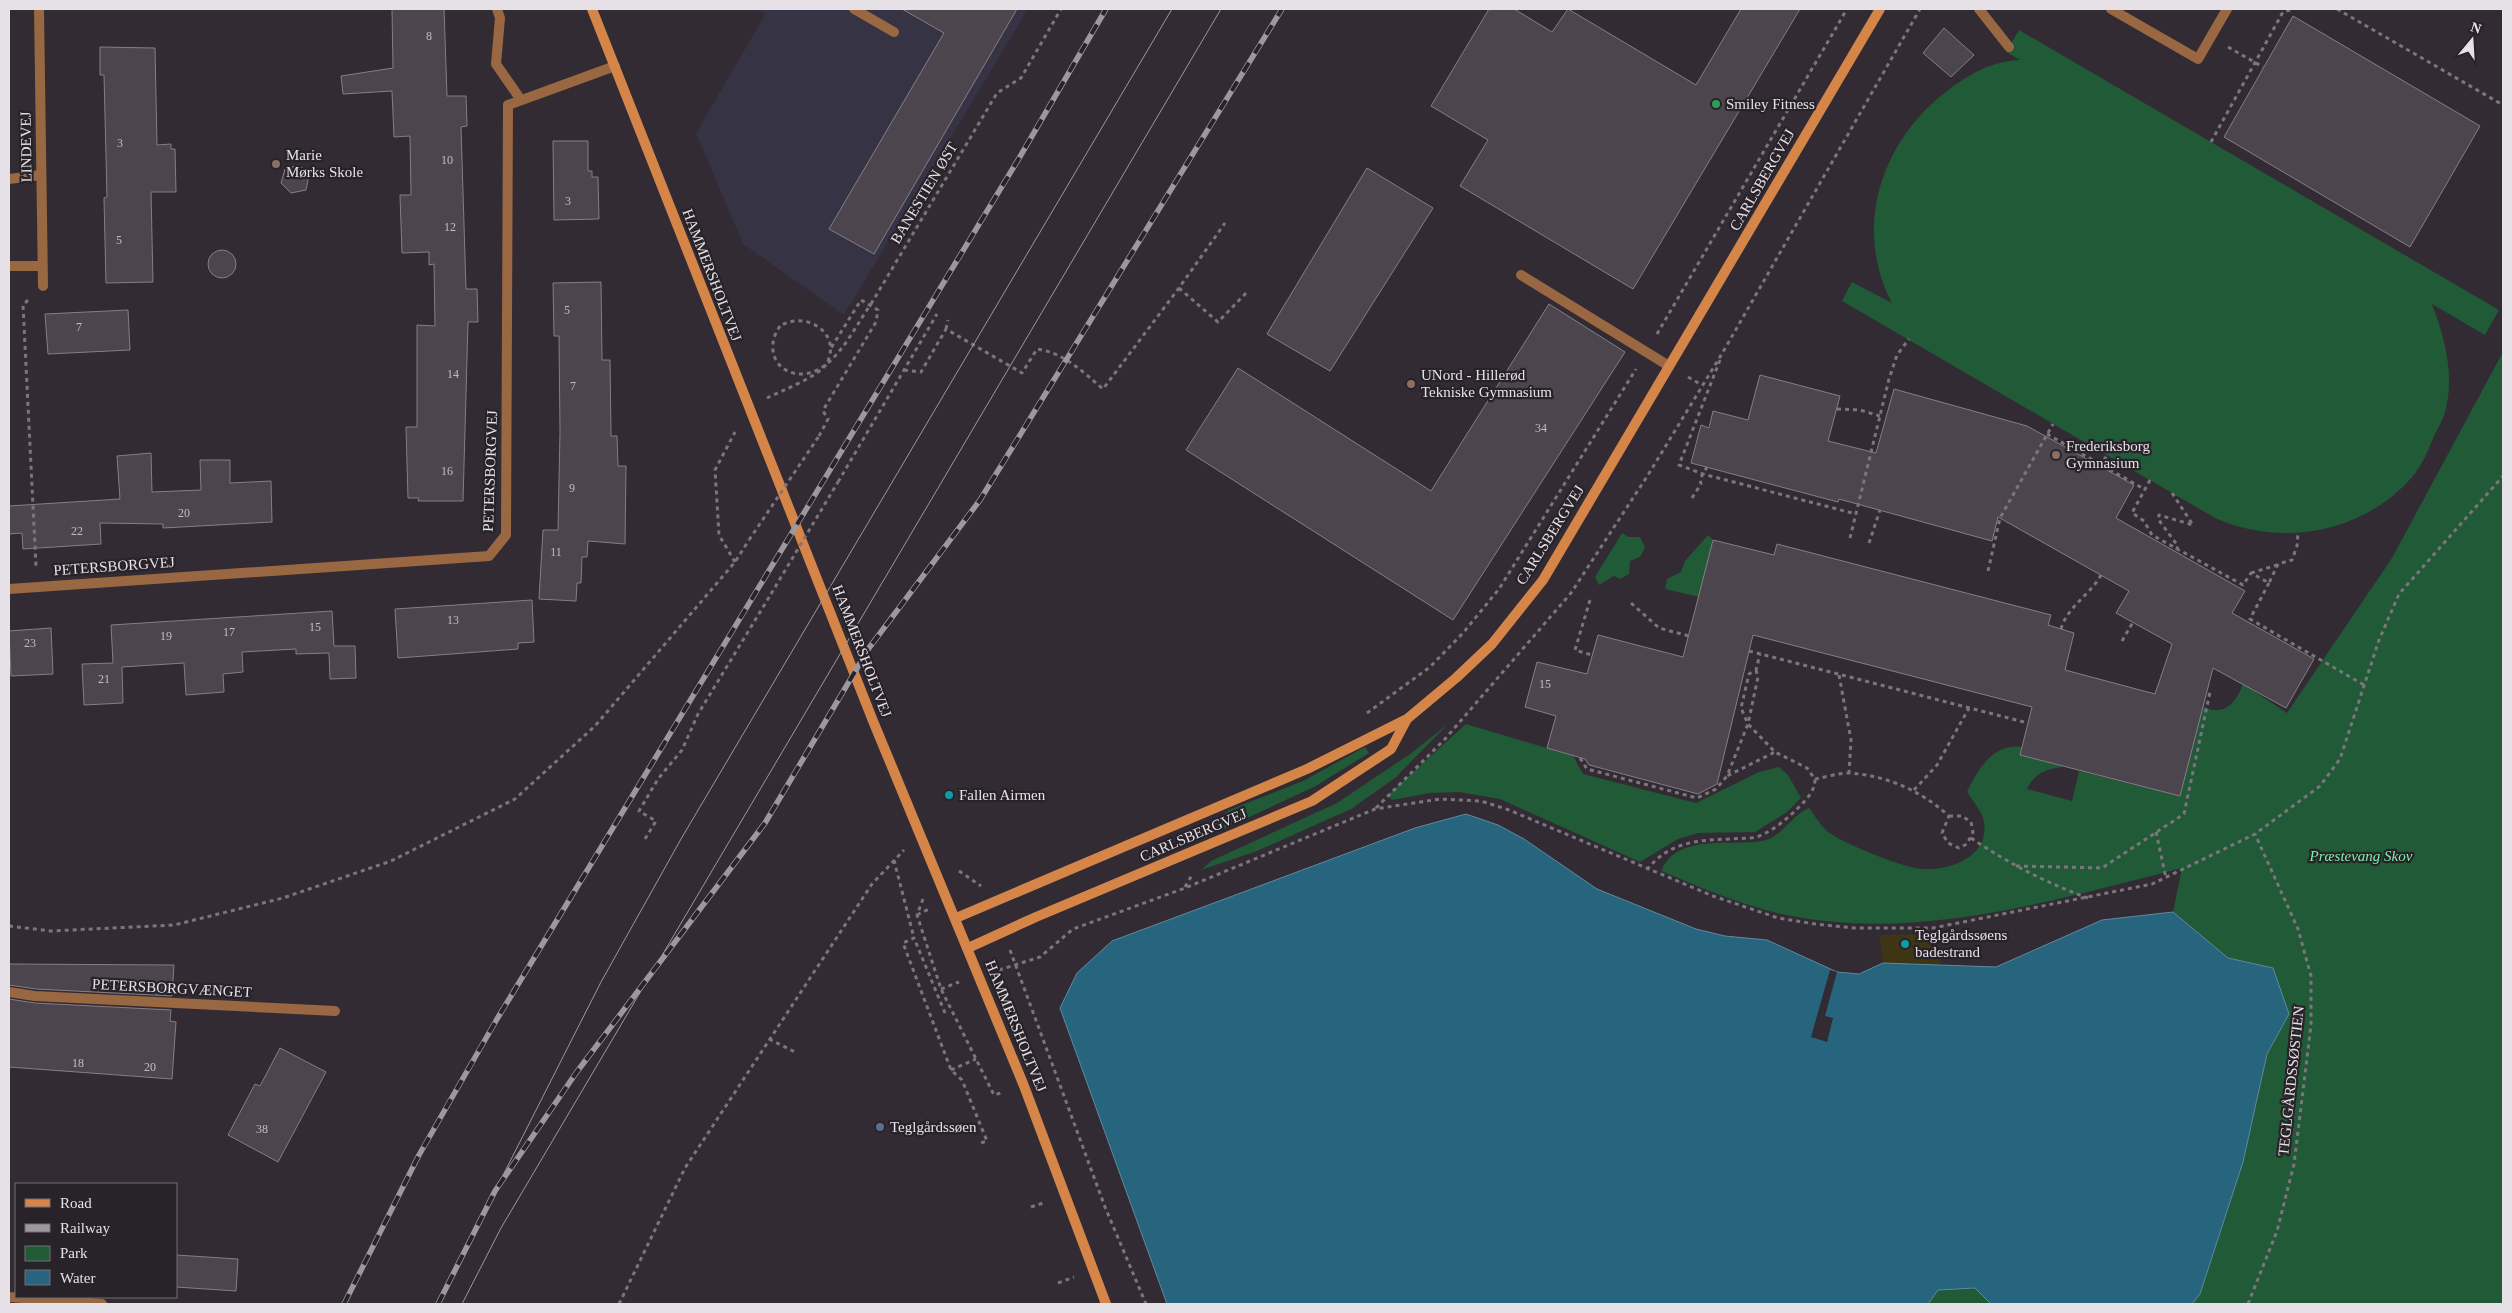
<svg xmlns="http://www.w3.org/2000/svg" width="2512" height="1313" viewBox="0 0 2512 1313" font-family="'Times New Roman',serif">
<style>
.commercial{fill:#353344}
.green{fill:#205a37}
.sand{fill:#3e3515}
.water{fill:#27647e;stroke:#608a9e}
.pier{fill:#322b33}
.building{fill:#4c454e;stroke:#867e87}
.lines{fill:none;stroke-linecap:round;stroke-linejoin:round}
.path{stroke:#7c757d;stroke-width:3;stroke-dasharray:4 4;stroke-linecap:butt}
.lane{stroke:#9a6743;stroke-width:10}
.street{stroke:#9a6743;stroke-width:10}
.secondary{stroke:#d68549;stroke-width:10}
.tram{stroke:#9d979e;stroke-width:1}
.rail-casing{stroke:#9d979e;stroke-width:5.5}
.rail{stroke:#282229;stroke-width:4;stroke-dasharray:11;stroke-linecap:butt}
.path-bridge{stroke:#7c757d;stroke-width:3;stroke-dasharray:4 4;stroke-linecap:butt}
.leisure-dot{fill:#2e9e5b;stroke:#282229;stroke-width:2}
.education-dot{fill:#8d6e63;stroke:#282229;stroke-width:2}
.culture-dot{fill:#0f9aa8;stroke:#282229;stroke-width:2}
.service-dot{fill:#5c6f8a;stroke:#282229;stroke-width:2}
.labels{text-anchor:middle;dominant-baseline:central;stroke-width:4.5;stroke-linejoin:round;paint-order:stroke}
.number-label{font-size:12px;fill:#c0bac1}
.poi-label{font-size:15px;fill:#e6e1e7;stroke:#282229;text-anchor:start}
.street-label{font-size:15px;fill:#e6e1e7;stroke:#282229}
.park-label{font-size:15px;font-style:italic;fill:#78f3a7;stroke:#282229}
</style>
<rect width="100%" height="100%" fill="#322b33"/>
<!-- commercial -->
<path class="commercial" d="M 756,9 L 1028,9 L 844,315 L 743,244 L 696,133 L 765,15 Z"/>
<!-- green -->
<path class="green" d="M 2019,30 L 2499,310 L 2485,335 L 2432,304 C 2445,338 2455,376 2445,412 C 2443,420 2438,428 2434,436 C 2429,449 2422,465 2413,476 C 2364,533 2282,548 2215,518 L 1842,301 L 1852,282 L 1892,303 C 1852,227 1882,140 1947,91 C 1969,74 1992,61 2020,60 L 2006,52 Z
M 2503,352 L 2503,1304 L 2192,1304 L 2200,1294 L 2243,1162 L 2267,1054 L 2289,1014 L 2273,968 L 2228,958 L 2173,912 L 2182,868 C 2054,900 1919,942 1786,915 C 1743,906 1702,888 1661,871 C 1678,831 1733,848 1766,840 C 1783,835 1793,814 1809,808 C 1815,816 1821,826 1828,832 C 1845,844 1901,867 1921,869 C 1952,871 1993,855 1983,818 C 1980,809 1972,800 1967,792 C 1978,769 1993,743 2022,747 L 2020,755 L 2064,767 C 2048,768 2034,773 2027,789 L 2072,801 L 2079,771 L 2179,796 L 2203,706 C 2223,718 2237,702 2243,684 L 2287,713 L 2392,558 Z
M 1622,533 L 1628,537 L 1640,537 L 1645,547 L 1640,557 L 1630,561 L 1629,574 L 1620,579 L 1614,576 L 1599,585 L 1595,577 Z
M 1708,535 L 1713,540 L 1699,597 L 1665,589 L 1667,579 L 1681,572 L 1685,561 Z
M 1448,724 L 1395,778 L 1351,809 L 1257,851 L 1201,870 L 1211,861 L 1337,803 L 1410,754 Z
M 1466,724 L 1573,756 L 1583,774 L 1696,803 L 1759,772 L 1779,767 L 1788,775 L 1801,798 L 1787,812 L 1755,832 L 1698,833 L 1678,839 L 1640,862 L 1500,799 L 1459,792 L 1430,793 L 1392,800 L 1388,795 Z
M 1365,747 L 1369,753 L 1314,787 L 1197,841 L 1198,836 L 1229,810 L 1303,781 Z
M 1975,1288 L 1991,1304 L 1928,1304 L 1938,1290 Z"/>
<!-- sand -->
<path class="sand" d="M 1928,934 L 1932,952 L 1940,953 L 1941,964 L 1883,963 L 1879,935 Z"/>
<!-- water -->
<path class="water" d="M 1466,814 L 1498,825 L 1524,839 L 1597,889 L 1696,929 L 1725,936 L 1767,940 L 1837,972 L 1859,974 L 1883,963 L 1996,967 L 2102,920 L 2173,912 L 2228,958 L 2273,968 L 2289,1014 L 2267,1054 L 2243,1162 L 2200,1294 L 2192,1304 L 1991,1304 L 1975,1288 L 1938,1290 L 1928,1304 L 1167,1304 L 1060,1008 L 1077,973 L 1112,941 L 1415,828 Z"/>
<!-- pier -->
<path class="pier" d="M 1830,970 L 1837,972 L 1825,1016 L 1833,1018 L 1827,1042 L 1811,1037 Z"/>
<!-- building -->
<path class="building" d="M 392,9 L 444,9 L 447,96 L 466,96 L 467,126 L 461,127 L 466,289 L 477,289 L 478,322 L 468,322 L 463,501 L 418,501 L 419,498 L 408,498 L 406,427 L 417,427 L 417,325 L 435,326 L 434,264 L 429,265 L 429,252 L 402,253 L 400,195 L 411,195 L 410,136 L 394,137 L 392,91 L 343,94 L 341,76 L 393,68 Z
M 902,9 L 1017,9 L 874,254 L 829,229 L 944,33 Z
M 1489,9 L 1514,9 L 1552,32 L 1568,9 L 1696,85 L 1741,9 L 1800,9 L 1633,289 L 1460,186 L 1488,140 L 1431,106 Z
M 2293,16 L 2480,126 L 2410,247 L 2224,137 Z
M 1944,28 L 1974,55 L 1951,77 L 1923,53 Z
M 100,47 L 155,48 L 157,145 L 171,144 L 171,149 L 175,149 L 176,192 L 151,192 L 153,282 L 106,283 L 104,198 L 107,197 L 104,75 L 100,75 Z
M 553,141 L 588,141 L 588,171 L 592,171 L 592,177 L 598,177 L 599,219 L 554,220 Z
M 299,165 L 309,175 L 306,190 L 291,193 L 281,183 L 285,169 Z
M 1367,168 L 1433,208 L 1330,371 L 1267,334 Z
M208 264a14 14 0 1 1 28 0a14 14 0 1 1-28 0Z
M 601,282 L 602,360 L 610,360 L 611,436 L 617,436 L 618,466 L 626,466 L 625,544 L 588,541 L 587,557 L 582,557 L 581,583 L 577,583 L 576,601 L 539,599 L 543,530 L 558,530 L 560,432 L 559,336 L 554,336 L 553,283 Z
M 1549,304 L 1625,352 L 1453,620 L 1186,450 L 1238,368 L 1431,491 Z
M 128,310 L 130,350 L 48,354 L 45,314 Z
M 1760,375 L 1840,396 L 1828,441 L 1876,453 L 1894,389 L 2027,426 L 2134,485 L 2116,518 L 2245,591 L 2232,613 L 2314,659 L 2286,708 L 2213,668 L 2180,796 L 2020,755 L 2032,707 L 1753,635 L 1717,784 L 1698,794 L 1589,765 L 1585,759 L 1547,748 L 1556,716 L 1525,707 L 1537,662 L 1587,674 L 1598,635 L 1683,657 L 1713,540 L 1774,555 L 1777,544 L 2051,615 L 2048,625 L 2074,633 L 2065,670 L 2155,694 L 2172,644 L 2116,613 L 2129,591 L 1998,517 L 1992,541 L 1839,499 L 1838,502 L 1691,463 L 1701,425 L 1709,428 L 1713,411 L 1748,420 Z
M 151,453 L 152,492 L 201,490 L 200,460 L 230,460 L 230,483 L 271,481 L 272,522 L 163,528 L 163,524 L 100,523 L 101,544 L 23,549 L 22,533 L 9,534 L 9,506 L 120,499 L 117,456 Z
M 532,600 L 534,642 L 518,643 L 518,649 L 398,658 L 395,609 Z
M 332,611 L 334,646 L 355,646 L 356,678 L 330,679 L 329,653 L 296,654 L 296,649 L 242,652 L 243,672 L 223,674 L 224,692 L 186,695 L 184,663 L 122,667 L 123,703 L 84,705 L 82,664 L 113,663 L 111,625 Z
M 51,628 L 53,674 L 11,676 L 9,631 Z
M 9,964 L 174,965 L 172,996 L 36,989 L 9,985 Z
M 9,999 L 35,1003 L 171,1010 L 170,1021 L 176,1022 L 172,1079 L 9,1067 Z
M 280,1048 L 326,1072 L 278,1162 L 228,1135 L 255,1084 L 260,1086 Z
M 176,1255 L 238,1259 L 236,1291 L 176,1287 Z"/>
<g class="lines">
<!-- path -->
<path class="path" d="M 2337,9 L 2503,105
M 2228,47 L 2263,67
M 2211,142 L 2283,12 L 2294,9
M 1179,288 L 1218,322 L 1248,291
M 28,300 L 23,305 L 36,566
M 871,304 L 997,93 L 1021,78 L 1061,9
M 946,329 L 948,320
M 1657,334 L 1847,9
M 1720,360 L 1679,465 L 1703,474 L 1856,514
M 904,370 L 921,372 L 946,329 L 1022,373 L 1037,349 C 1064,353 1082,371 1103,389 L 1179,288 L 1225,223
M 1688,377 L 1702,385
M 767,398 C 781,391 820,376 827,363 C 842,333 806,310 780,326
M 1837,409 L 1860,410 L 1880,416
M 2047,434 L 2144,489
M 819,436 L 828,419 L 823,411 L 825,407 L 876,322 L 878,310 L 861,300 L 831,348
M 2100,467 L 2107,455
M 2150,480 L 2132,513 L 2144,521 L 2152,535 L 2243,585 L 2251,573 L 2269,583 L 2278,564 L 2292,560 L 2297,546 L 2298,533
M 838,482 L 937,314
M 2172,493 L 2193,525 L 2159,515 L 2158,519 L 2178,546 L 2176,552
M 1692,498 L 1701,484 L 1700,479 L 1707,467
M 1850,538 L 1889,379 L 1897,355 L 1909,339
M 1869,543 L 1880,510
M 735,562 L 719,535 L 715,470 L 735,432
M 1988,571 L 2000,518 L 2053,424
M 2251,573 L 2277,565
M 2269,583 L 2250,619 L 2364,685
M 1590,600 L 1575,650 L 1592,655
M 1631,603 L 1659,628 L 1689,636
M 2061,629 C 2067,607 2090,595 2101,575
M 2122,641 L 2133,622
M 1749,651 L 2028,723
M 1756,670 L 1758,677 L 1748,724 L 1727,776 L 1775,752
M 1839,675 L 1851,740 L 1849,773
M 1367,713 L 1430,667 L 1463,633 L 1499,589 L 1636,369
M 1580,758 L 1587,769 L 1697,798 L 1716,789 L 1727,776
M 1815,779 C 1826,777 1839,773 1850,773 C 1888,776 1921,791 1949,816 L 1942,833 L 1948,843 L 1959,848 L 1967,844 L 1973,832 L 1971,822 L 1962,816 L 1949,816
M 1914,790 L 1937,765 L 1969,708
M 1376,808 L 1445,739 L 1571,593 L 1648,475 L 1723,352 L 1920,9
M 2156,832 L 2166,878
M 1971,838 C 2008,863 2046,883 2088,898
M 645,839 L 656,821 L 639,811 L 658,779 L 682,750 L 698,714 L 771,594
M 894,860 L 914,938
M 2016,866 L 2102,868 L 2184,814 L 2210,692
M 1647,870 C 1668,842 1698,840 1730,839 C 1739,838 1749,839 1757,837 C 1773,831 1787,819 1798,808 C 1807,799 1815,791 1815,779 L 1807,768 L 1775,752 L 1748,724 L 1741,708 L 1749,674 L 1756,670 L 1760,654
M 959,871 L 981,886
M 1185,887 L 1192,875
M 923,899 L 917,915 L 941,989 L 994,1095 L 1004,1092
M 917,915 L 929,909
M 9,926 L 51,931 L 174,925 L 283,898 L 391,861 L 515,799 L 595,726 L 735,562 L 749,540
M 1010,950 L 1105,1207 L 1146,1304
M 999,970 L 1040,957 L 1073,929 L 1185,888 L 1375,809 L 1440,799 L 1481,801 L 1509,810 L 1713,896 L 1778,918 L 1815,924 L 1854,928 L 1933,928 L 2152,884 L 2255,834 L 2320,786 L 2340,759 L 2379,640 L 2399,594 L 2503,476
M 941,989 L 959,982
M 945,1013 L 914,938 L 903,943 L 951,1070 L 962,1080 L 987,1141 L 978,1144
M 769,1039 L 797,1053
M 951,1070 L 976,1059
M 1031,1207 L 1046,1202
M 1058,1283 L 1074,1277
M 619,1304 L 685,1168 L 872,884 L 904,850
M 2248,1304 L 2277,1231 L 2294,1164 L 2311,1025 L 2311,976 L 2298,929 L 2255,834"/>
<!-- lane -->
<path class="lane" d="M 497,9 L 500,18 L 496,64 L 521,100
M 854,9 L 894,32
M 1979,9 L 2009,47
M 2111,9 L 2198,59 L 2227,9
M 9,179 L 41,175
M 9,266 L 42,266
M 1521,275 L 1669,366"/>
<!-- street -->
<path class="street" d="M 39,9 L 43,286
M 9,589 L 489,556 L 506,535 L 508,105 L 615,66
M 9,992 L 35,996 L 335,1011
M 9,1297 L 102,1304"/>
<!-- secondary -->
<path class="secondary" d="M 592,9 L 873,721 L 1024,1086 L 1106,1304
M 956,918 L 1307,769 L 1407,719 L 1456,678 L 1492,644 L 1543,580 L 1880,9
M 968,948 L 1036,917 L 1312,801 L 1391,749 L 1407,719"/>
<!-- tram -->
<path class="tram" d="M 495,1191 L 601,982 L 681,839 L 1172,9
M 462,1304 L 501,1228 L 1221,9"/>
<!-- rail casing -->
<g class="rail-casing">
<path id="rail" d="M 344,1304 L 419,1155 L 497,1019 L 1018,160 L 1106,9
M 438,1304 L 495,1191 L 576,1073 L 765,823 L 869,648 L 980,500 L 1282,9"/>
</g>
<!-- rail -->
<use href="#rail" class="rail"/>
<!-- path-bridge -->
<path class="path-bridge" d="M 780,326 C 758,358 790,387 821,368 C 843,354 856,325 871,304
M 749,540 L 819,436
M 771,594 L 838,482"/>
</g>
<!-- markers -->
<circle class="leisure-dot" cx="1716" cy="104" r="5"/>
<g class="education-dot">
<circle cx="276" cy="164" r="5"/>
<circle cx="1411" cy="384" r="5"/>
<circle cx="2056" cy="455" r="5"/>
</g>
<g class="culture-dot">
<circle cx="949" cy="795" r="5"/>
<circle cx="1905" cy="944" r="5"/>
</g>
<circle class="service-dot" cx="880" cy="1127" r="5"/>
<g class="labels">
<!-- number labels -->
<g class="number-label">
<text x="429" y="36">8</text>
<text x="120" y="143">3</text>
<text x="447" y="160">10</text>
<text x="568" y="201">3</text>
<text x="450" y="227">12</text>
<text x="119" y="240">5</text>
<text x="567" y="310">5</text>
<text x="79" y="327">7</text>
<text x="453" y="374">14</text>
<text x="573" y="386">7</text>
<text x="1541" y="428">34</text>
<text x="447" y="471">16</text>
<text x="572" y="488">9</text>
<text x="184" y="513">20</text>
<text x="77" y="531">22</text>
<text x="556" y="552">11</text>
<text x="453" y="620">13</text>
<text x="315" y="627">15</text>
<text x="229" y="632">17</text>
<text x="166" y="636">19</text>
<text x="30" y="643">23</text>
<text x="104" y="679">21</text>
<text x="1545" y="684">15</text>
<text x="78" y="1063">18</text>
<text x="150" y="1067">20</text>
<text x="262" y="1129">38</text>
</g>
<!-- poi labels -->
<g class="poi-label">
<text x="1726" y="104">Smiley Fitness</text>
<text x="286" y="155">Marie<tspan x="286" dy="17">Mørks Skole</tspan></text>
<text x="1421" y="375">UNord - Hillerød<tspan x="1421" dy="17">Tekniske Gymnasium</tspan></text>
<text x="2066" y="446">Frederiksborg<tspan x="2066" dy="17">Gymnasium</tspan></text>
<text x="959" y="795">Fallen Airmen</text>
<text x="1915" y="935">Teglgårdssøens<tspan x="1915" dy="17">badestrand</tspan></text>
<text x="890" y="1127">Teglgårdssøen</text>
</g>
<!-- street labels -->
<g class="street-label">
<text transform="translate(26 147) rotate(-91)">LINDEVEJ</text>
<text transform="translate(1762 180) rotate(-60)">CARLSBERGVEJ</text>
<text transform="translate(924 193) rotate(-59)">BANESTIEN ØST</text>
<text transform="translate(712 275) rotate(69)">HAMMERSHOLTVEJ</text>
<text transform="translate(490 471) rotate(-88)">PETERSBORGVEJ</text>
<text transform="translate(1550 535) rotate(-58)">CARLSBERGVEJ</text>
<text transform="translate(114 566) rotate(-4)">PETERSBORGVEJ</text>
<text transform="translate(862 651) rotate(69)">HAMMERSHOLTVEJ</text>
<text transform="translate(1193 835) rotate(-23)">CARLSBERGVEJ</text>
<text transform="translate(172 988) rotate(3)">PETERSBORGVÆNGET</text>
<text transform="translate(1016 1026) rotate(68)">HAMMERSHOLTVEJ</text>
<text transform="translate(2291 1081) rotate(-84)">TEGLGÅRDSSØSTIEN</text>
</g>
<!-- park labels -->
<g class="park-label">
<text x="2361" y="856">Præstevang Skov</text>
</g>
</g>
<!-- border -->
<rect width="2512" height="1313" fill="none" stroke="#e6e1e7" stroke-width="20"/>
<!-- legend -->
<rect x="15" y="1183" width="162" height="115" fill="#282229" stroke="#746e75"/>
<rect x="25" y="1199" width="25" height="8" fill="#d68549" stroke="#746e75"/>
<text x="60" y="1208" font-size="15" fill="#e6e1e7">Road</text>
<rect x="25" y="1224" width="25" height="8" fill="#9d979e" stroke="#746e75"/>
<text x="60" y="1233" font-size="15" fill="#e6e1e7">Railway</text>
<rect x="25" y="1246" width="25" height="15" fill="#205a37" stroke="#746e75"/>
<text x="60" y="1258" font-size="15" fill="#e6e1e7">Park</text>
<rect x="25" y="1270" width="25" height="15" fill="#27647e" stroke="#746e75"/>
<text x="60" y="1283" font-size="15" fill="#e6e1e7">Water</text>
<!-- north arrow -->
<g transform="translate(2472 40) rotate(18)" stroke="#282229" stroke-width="4" paint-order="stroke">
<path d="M0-4L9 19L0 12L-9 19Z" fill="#e6e1e7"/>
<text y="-8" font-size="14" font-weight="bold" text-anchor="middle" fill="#e6e1e7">N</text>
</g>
</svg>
